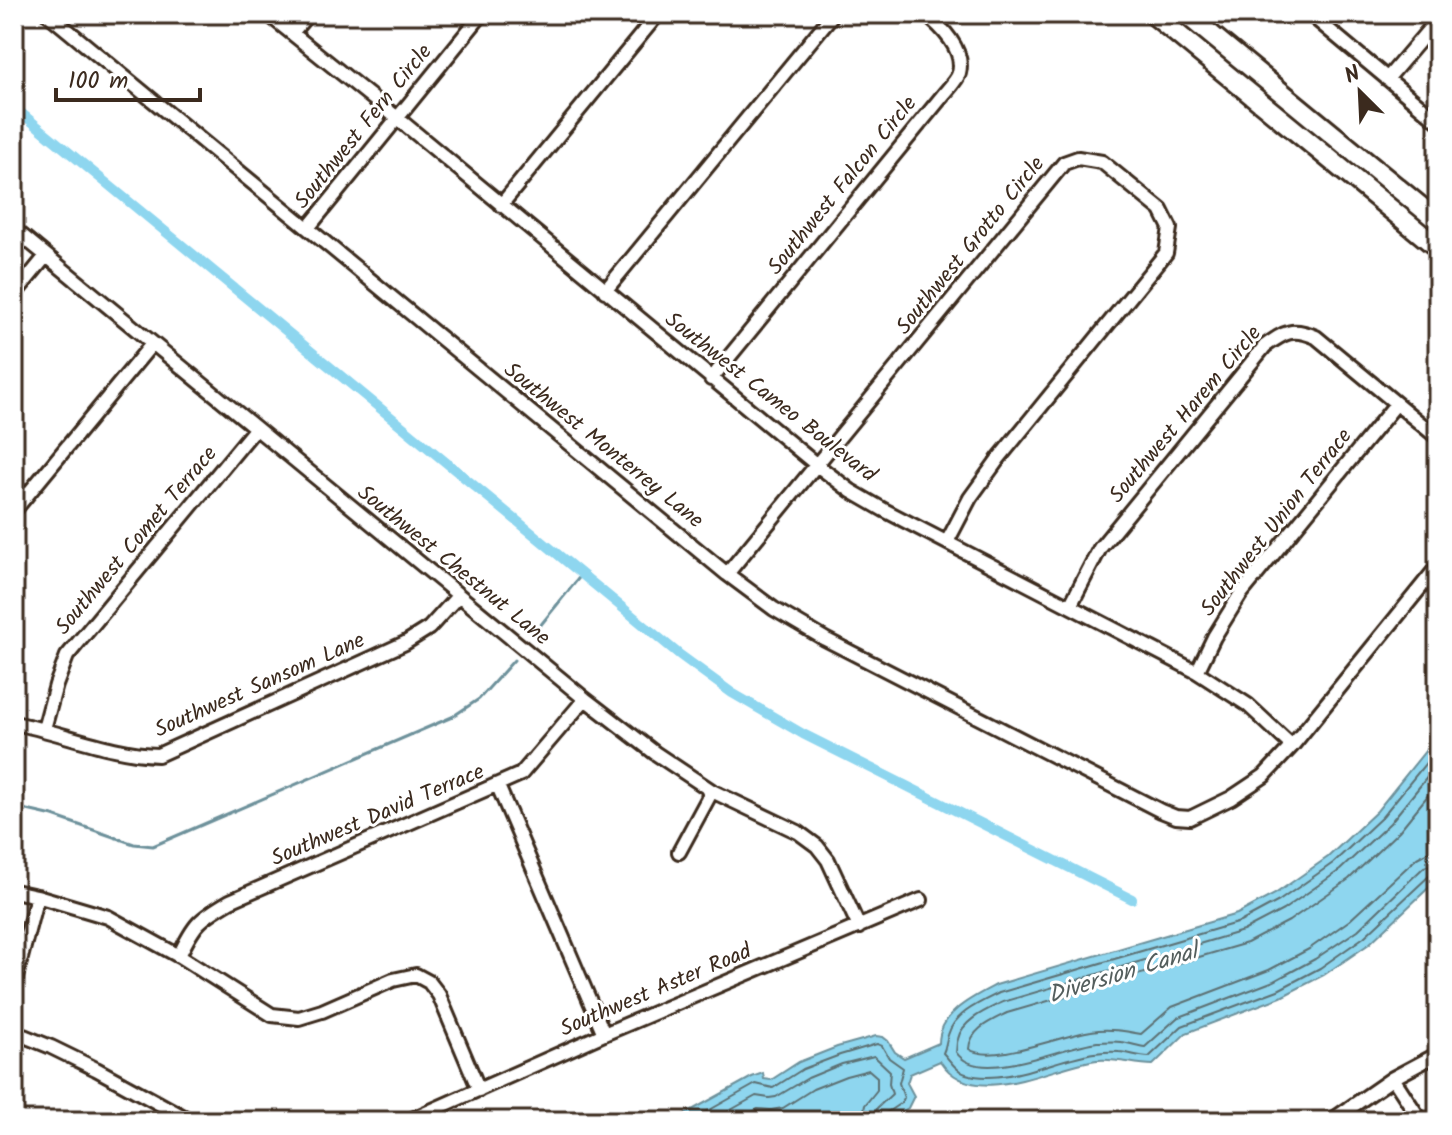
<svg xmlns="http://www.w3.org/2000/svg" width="1452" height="1135" viewBox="0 0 1452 1135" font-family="Kalam,sans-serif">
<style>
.water{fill:#8ed6ef;stroke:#6d919b;stroke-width:2}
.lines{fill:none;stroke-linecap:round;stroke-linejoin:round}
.shore{stroke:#5c6f72;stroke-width:2}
.stream{stroke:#6d919b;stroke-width:3}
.canal{stroke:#8ed6ef;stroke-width:10}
.minor-casing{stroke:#3b2a1e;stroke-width:18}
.highway-casing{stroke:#3b2a1e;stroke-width:24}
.minor{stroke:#fff;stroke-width:12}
.highway{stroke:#fff;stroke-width:18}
.labels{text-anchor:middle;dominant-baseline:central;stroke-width:6;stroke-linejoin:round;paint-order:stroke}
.street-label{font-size:22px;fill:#3b2a1e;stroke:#fff}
.water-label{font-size:24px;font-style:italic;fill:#545e5d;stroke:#fff}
</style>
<rect width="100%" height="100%" fill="#fff"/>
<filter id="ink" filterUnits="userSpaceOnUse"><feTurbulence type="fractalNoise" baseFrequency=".0125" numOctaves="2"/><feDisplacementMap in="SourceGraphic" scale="16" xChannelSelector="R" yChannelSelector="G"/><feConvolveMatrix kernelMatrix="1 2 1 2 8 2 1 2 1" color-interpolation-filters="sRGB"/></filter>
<g filter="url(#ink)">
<!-- water -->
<path class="water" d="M 1438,735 L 1438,879 L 1369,944 L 1324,975 L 1281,997 L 1186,1033 L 1153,1065 C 1134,1065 1117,1058 1097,1060 C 1050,1066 974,1112 940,1061 L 910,1074 L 907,1083 L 914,1096 L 908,1108 L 887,1121 L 672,1121 L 752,1077 L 763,1073 L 764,1079 L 771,1080 L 799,1062 L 837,1047 L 876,1036 L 883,1037 L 888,1041 L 895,1052 L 904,1058 L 939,1043 C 939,1013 973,997 996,985 L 1237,914 L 1275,894 L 1328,857 L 1377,811 Z"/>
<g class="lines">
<!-- shore -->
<path class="shore" d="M 1438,748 L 1382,817 L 1333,863 L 1279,901 L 1240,922 L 999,993 C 981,1002 954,1013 948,1035 C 946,1041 946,1047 943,1053 C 950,1060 956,1071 966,1074 C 1004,1086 1055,1059 1094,1053 C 1102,1052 1111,1051 1119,1052 C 1130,1053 1139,1057 1149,1057 L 1182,1026 L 1278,990 L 1320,968 L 1364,937 L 1429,876 L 1438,874
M 1438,764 L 1390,823 L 1340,870 L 1283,910 L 1243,931 L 1003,1002 C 987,1010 962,1020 958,1039 C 956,1043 957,1048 956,1052 C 979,1087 1062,1046 1097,1042 C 1104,1042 1114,1041 1121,1042 C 1130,1043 1137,1046 1145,1047 L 1177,1018 L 1274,981 L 1315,959 L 1358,930 L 1424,867 L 1438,863
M 1438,783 L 1399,831 L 1349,879 L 1289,921 L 1247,943 L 1007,1013 C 991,1021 970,1029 969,1049 C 991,1065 1063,1035 1091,1031 C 1109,1028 1125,1031 1141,1034 L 1172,1007 L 1269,970 L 1309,949 L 1350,920 L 1417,858 L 1428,852 L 1438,851
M 690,1121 L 756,1084 L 773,1088 L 803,1069 L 840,1055 L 877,1044 L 882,1046 L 889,1058 L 903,1068 L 899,1083 L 904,1098 L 901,1103 L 886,1113 L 884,1121
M 711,1121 L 756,1096 L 769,1098 L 776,1097 L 808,1078 L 842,1064 L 874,1056 L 890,1071 L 889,1084 L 892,1094 L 877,1108 L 874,1121
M 736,1121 L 758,1109 L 771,1110 L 783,1108 L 813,1089 L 846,1076 L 869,1070 L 877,1077 L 877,1090 L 865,1105 L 862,1121"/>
<!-- stream -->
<path class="stream" d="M 535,632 L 582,574
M 14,807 L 53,816 L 134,844 L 153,846 L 452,717 L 479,699 L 514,660"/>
<!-- canal -->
<path class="canal" d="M 14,107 L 680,655 L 732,693 L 803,734 L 1132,899"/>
<!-- minor casing -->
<g class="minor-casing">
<path id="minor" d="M 48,14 L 727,574 L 774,609 L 825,639 L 1161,811 L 1176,817 L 1190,818 L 1231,798 L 1264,776 L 1292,746 L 1438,566
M 268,14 L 396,117 L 818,466 L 851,491 L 884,510 L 1197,672 L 1248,705 L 1292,746
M 1310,14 L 1438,121
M 292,33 L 308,14
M 1387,79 L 1438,19
M 501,205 L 658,14
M 308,228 L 482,14
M 14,229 L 585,699 L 655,753 L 712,791 L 798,832 L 817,846 L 828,860 L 859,927
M 605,291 L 833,14
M 14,295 L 46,256
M 711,379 L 944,94 C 949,88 957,80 959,73 C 965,50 941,26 925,14
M 14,511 L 152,344
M 727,574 L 1064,163 L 1078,158 L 1102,162 L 1161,210 L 1170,228 L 1166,253 L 999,458 L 970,498 L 947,542
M 1070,606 L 1100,548 L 1265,346 C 1285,332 1292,327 1316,337 L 1438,438
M 1197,672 L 1214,637 L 1240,595 L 1396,404
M 14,723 C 61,732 112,754 158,755 L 405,643 L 429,628 L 458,596
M 44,729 L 56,685 L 67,656 L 255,429
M 498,786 L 604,1034
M 679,852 L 712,791
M 14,891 L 37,896 L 108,917 L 179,956 L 272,1015 L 299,1018 L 322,1011 L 393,980 L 416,975 L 429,982 L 439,995 L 479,1090
M 179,956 C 194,924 199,919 230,901 L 521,774 L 585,699
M 14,985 L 37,896
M 14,1032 L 51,1047 L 96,1069 L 191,1121
M 1393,1078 L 1421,1121
M 408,1121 L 604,1034 L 921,900
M 1331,1121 L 1393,1078 L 1438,1054"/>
</g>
<!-- highway casing -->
<g class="highway-casing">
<path id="highway" d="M 1153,14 L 1438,248
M 1186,14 L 1438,221"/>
</g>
<!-- minor -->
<use href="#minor" class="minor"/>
<!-- highway -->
<use href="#highway" class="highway"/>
</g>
</g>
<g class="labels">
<!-- street labels -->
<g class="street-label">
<text transform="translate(364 127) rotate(-51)">Southwest Fern Circle</text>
<text transform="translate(843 186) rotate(-51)">Southwest Falcon Circle</text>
<text transform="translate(971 246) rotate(-51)">Southwest Grotto Circle</text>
<text transform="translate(770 398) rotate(38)">Southwest Cameo Boulevard</text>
<text transform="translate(1186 415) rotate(-50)">Southwest Harem Circle</text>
<text transform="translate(603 446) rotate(39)">Southwest Monterrey Lane</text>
<text transform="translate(1277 523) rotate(-52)">Southwest Union Terrace</text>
<text transform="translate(137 541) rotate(-50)">Southwest Comet Terrace</text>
<text transform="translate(453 566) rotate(39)">Southwest Chestnut Lane</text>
<text transform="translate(260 686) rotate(-24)">Southwest Sansom Lane</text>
<text transform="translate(378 816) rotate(-23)">Southwest David Terrace</text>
<text transform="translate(656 991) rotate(-23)">Southwest Aster Road</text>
</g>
<!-- water labels -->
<g class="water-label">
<text transform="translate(1123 974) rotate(-17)">Diversion Canal</text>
</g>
</g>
<!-- margin -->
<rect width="1452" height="1135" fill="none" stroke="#fff" stroke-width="48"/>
<rect x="24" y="24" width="1404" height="1087" fill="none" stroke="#3b2a1e" stroke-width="3" filter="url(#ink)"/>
<!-- north arrow -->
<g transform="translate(1360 92) rotate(336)" stroke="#ffffff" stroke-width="6" paint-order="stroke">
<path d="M0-6L14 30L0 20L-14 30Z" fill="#3b2a1e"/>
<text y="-12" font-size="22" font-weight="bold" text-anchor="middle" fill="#3b2a1e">N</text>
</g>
<!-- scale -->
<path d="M56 88v12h144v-12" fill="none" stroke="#3b2a1e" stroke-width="4"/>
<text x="68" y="88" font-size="24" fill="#3b2a1e" stroke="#ffffff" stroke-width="6" paint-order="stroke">100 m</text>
</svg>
